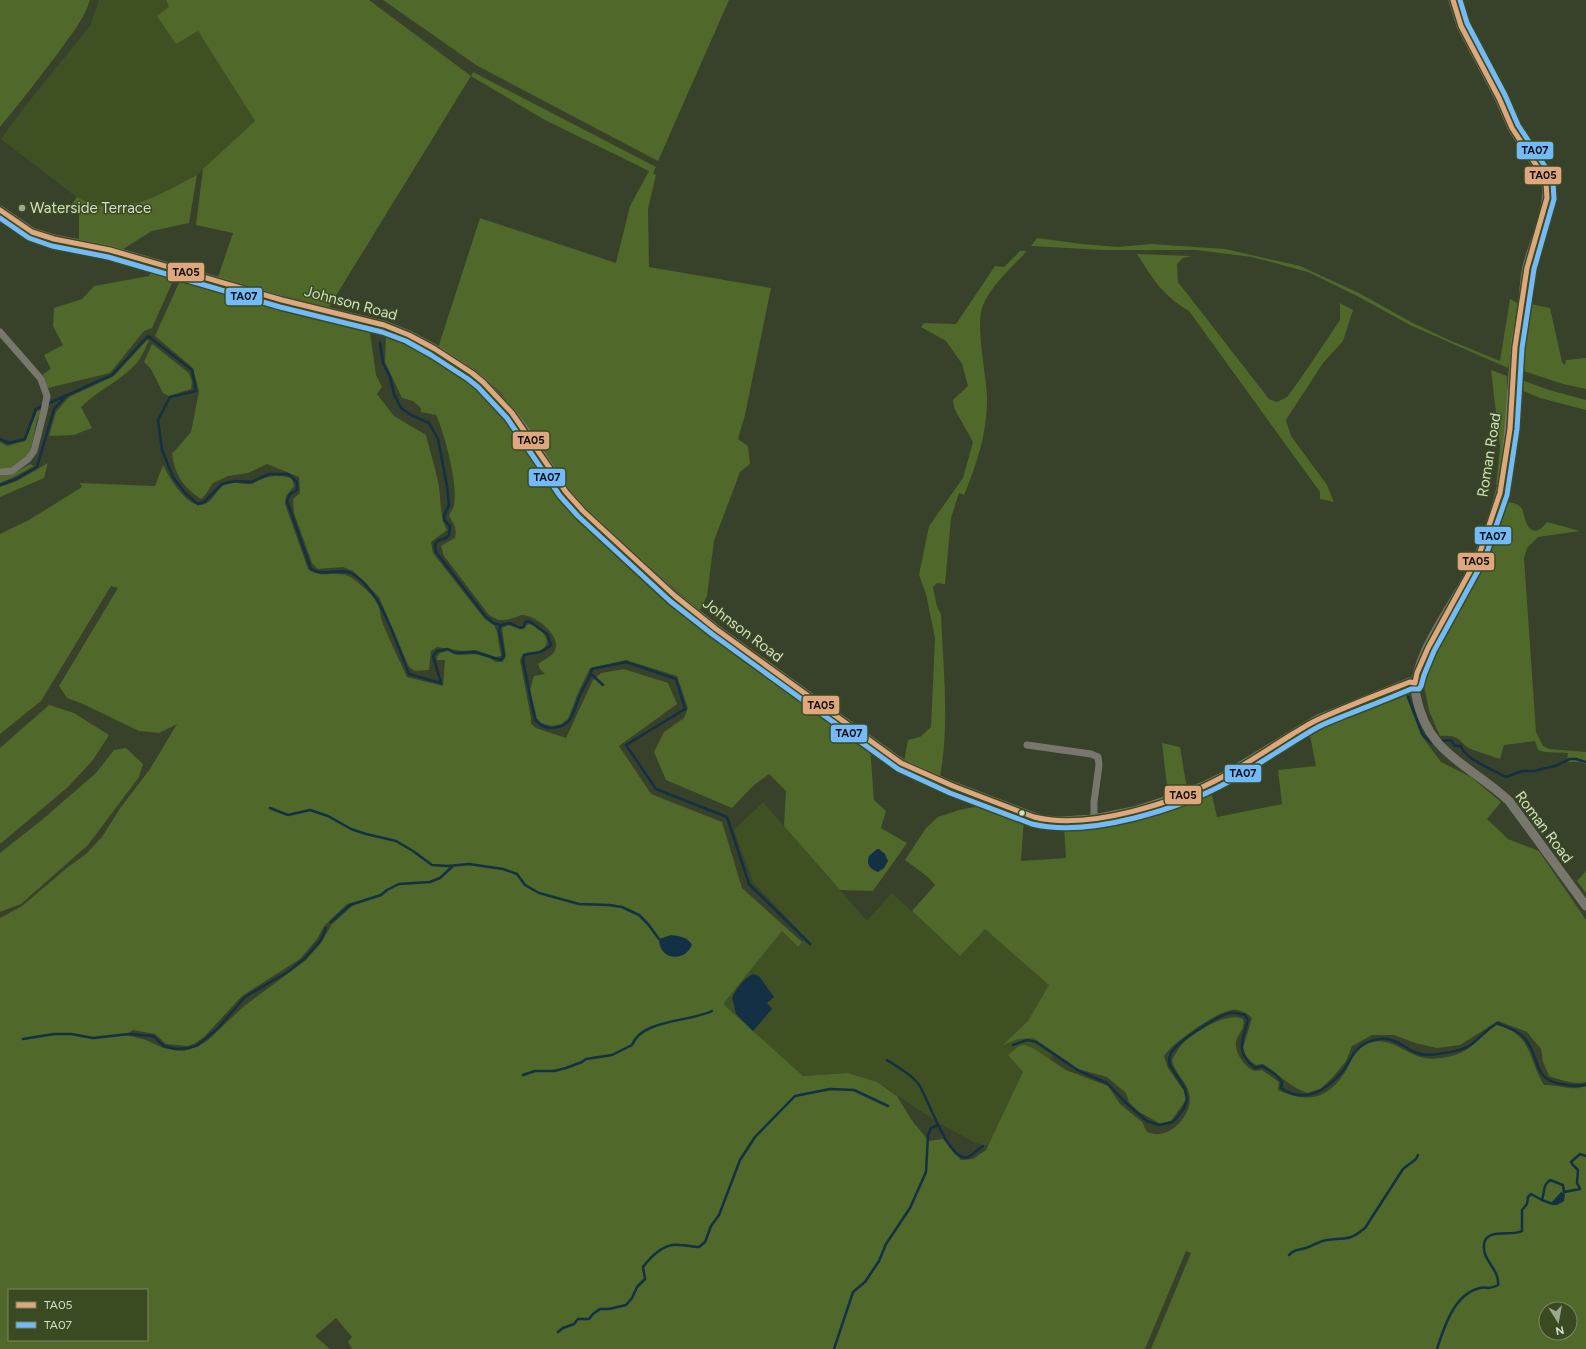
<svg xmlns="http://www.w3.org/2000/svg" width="1586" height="1349" viewBox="0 0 1586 1349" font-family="Figtree,sans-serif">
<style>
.built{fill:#3f5123}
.green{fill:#506829;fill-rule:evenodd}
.water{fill:#143045}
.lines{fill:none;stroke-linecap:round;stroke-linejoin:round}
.stream{stroke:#143045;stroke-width:2.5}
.minor{stroke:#78776e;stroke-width:7}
.tertiary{stroke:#78776e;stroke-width:9}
.bus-1-casing{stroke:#3a4a21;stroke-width:8}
.bus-2-casing{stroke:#3a4a21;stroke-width:8}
.bus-1{stroke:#dfa77e;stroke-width:5}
.bus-2{stroke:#73baf8;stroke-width:5}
.poi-dot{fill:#9da890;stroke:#3a4a21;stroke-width:1.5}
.bus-dot{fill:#d4dfc7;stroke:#3a4a21;stroke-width:1.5}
.labels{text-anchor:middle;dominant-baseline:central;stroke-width:3;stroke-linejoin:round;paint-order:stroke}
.poi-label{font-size:15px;fill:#d4dfc7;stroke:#3a4a21;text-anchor:start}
.street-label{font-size:15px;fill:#d4dfc7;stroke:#3a4a21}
.line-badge{stroke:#3a4a21;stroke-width:1.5}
.pale-badge-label{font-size:11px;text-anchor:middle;font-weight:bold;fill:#111}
</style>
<rect width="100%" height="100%" fill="#38412a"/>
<!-- built -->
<path class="built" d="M 99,0 L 166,0 L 170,7 L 176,44 L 198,31 L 255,121 L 197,175 L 158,195 L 126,207 L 100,206 L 79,199 L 1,139 L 26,105 L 90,26 Z
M 763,802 L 867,921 L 892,893 L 959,955 L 985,929 L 1050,985 L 1060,1049 L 1025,1082 L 987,1146 L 976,1143 L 942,1125 L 877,1082 L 848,1073 L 803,1076 L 722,1004 L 782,931 L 797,947 L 806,938 L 753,882 L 734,830 Z"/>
<!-- green -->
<path class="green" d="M 0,0 L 90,0 C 84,20 70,36 58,53 C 39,78 20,103 0,127 Z
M 166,0 L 369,0 L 471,76 L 473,72 L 656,167 L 653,173 L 656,175 L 648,209 L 649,267 L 771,288 L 745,415 L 738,439 L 748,446 L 750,464 L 740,472 L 714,541 L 707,596 L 700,610 L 678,592 L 607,529 L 571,492 L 534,435 L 500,392 L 475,369 L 438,348 L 480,218 L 616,263 L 630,206 L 649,171 L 543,119 L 471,76 L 329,307 L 281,295 L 218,277 L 233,233 L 196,225 L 203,169 L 255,121 L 198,31 L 176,44 L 157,16 L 169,7 Z
M 383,0 L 729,0 L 658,161 L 476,65 Z
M 197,175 L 189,223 L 152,231 L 123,249 L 79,239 L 79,214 L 70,207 L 77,197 C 81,200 86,201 91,203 C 128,216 165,191 197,175 Z
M 1037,238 L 1082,244 L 1118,247 L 1151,244 L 1225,249 L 1300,266 L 1359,293 L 1411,322 L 1451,341 L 1500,361 L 1510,299 L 1518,303 L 1508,368 L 1410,325 L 1359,297 L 1308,272 L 1252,257 L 1196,250 L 1102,250 L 1031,246 Z
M 1020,251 L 1027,251 C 1012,267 992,285 983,305 C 975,325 986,372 987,396 C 988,430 977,464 964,495 L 959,493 L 951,518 L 945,584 L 937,583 L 933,587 L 937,607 L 941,614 C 943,668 950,723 940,776 L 904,761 L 908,740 L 920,737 L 931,727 L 935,638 L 926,594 L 919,575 L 929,526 L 963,478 L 973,442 L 954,408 L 953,400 L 968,386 L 962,364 L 946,341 L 921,327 L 924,323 L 956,324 L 995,266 L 1004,267 Z
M 1137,254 L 1192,256 L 1183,258 L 1177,264 L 1178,282 L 1269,399 L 1277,402 L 1287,397 L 1301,378 L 1340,320 L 1340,303 L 1353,310 L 1343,341 L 1323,363 L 1286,420 L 1291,436 L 1327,485 L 1334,502 L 1320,499 L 1320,492 L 1189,311 C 1162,295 1153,279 1137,254 Z
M 152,267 L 176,274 L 152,328 L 144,331 L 110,373 L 48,388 L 43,374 L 51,369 L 44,355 L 63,345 L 53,326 L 54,308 L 82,299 L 94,286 L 149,276 Z
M 182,276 L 233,291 L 369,326 L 376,375 L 382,387 L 377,394 L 394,416 L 426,435 C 430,452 436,469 439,487 C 441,502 440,517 447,530 L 431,542 L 433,553 L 472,603 L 485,619 L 494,625 L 497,632 L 501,656 L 496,657 L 476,650 L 462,651 L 437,647 L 431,651 L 429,670 L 415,671 L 409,667 L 379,597 L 353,571 L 343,567 L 318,569 L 312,563 L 294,513 L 293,499 L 300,493 L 299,477 L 267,464 L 248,473 L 228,476 L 213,483 L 205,495 L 201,499 C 183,487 175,475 172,454 L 191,432 L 199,391 L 193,368 L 155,336 Z
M 1526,303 L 1550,308 L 1562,362 L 1565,365 L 1566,360 L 1586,358 L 1586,389 L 1563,384 L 1517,369 Z
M 386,332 C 432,349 478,376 508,414 C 534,446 549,485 579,515 C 667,602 769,673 870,746 L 874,800 L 886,811 L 881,828 L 907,843 L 873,891 L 840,890 L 784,826 L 786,791 L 769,774 L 753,786 L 732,808 L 666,780 L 654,752 L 664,732 L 684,718 L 688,708 L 677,676 L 626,660 L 590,668 L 578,693 L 568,719 L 561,724 L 552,726 L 541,723 L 537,718 L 530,690 L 534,676 L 545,674 L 540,669 L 538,664 C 543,660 553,656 555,650 C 562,636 535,615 522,615 C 519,615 516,618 513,618 C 508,620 503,620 498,620 L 489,615 L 444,556 L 441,546 L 455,538 C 457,528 454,524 449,516 C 450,512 453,509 454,505 C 458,485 445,434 436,415 L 421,412 L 421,408 L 413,401 L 402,398 L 385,362 Z
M 147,340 L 149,341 C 145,348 142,357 137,363 C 121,381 98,390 81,407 L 92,428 L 74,435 L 49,436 L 56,412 L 69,397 L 114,376 Z
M 152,344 L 189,373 L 192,382 L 191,389 L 169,396 L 163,393 L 151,369 L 144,362 Z
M 1491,370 L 1507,376 L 1507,403 L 1499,484 L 1496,485 L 1500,447 Z
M 1517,378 L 1549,390 L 1586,400 L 1586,410 L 1540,398 L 1516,388 Z
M 42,410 L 37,420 L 31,449 L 25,457 L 10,468 L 0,469 L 0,442 L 7,446 L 25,441 L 37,411 Z
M 48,463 L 44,478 L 0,497 L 0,487 L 17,481 Z
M 30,464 L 34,466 L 14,477 L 0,483 L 0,476 L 15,473 Z
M 163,465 C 169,477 190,514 207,503 C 214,499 217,489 224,485 C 232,480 242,485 251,484 C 256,483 260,479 265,478 C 273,475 284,476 292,478 L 294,486 L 286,496 L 285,504 L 308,569 C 320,580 339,569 352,578 C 358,582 372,594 376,601 C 381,608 380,616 383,624 C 390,642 399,659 407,677 L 443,686 L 445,660 L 437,660 L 437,657 L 440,653 L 448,651 L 458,655 L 478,654 L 488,657 L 496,662 L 502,662 L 506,657 L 502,628 L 508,625 L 520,629 L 529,624 C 540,627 557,643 539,651 C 534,653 528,653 523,654 L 520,660 L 531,718 L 531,724 L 536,728 L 566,738 L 593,680 L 601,673 L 624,669 L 668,683 L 677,704 L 619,746 L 651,794 L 722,822 L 742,888 L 802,942 L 798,947 L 782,931 L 723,1004 L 803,1076 L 848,1073 L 877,1082 L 897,1096 L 913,1122 L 929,1141 L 943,1139 L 961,1160 L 973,1159 L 986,1150 L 1023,1072 L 1008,1055 L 1019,1046 L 1024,1045 L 1033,1048 L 1066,1070 L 1108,1086 L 1120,1104 L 1142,1122 L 1147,1132 C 1151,1133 1156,1135 1159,1134 C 1177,1133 1194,1109 1189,1093 C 1186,1080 1174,1073 1172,1060 C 1175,1054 1179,1047 1184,1042 C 1196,1031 1228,1011 1243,1019 C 1246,1029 1237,1034 1236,1042 C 1234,1052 1246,1070 1256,1071 C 1258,1071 1260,1070 1262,1070 L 1279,1082 L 1278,1090 C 1309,1104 1329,1099 1347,1069 C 1352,1059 1355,1051 1365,1045 C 1387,1033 1403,1053 1424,1058 C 1436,1060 1450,1057 1460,1053 C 1474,1047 1484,1033 1496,1025 C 1533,1033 1528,1060 1544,1085 C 1560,1084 1571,1092 1586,1086 L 1586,1349 L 1151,1349 L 1191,1253 L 1186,1251 L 1145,1349 L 352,1349 L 348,1342 L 352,1337 L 336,1318 L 315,1336 L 330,1349 L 0,1349 L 0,918 L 22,906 L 68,867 L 86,854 L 102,837 L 121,807 L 150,769 L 177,724 L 159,733 L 139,731 L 83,704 L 67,698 L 59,686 L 118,588 L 111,586 L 41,701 L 0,734 L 0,534 L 29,520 L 82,487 L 80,483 L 155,486 ZM 358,901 L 332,924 L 321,943 L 306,960 L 243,1007 L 207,1041 L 196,1047 L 183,1051 L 173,1050 L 163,1048 L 146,1040 L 126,1035 L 133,1030 L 155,1034 L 166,1044 L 187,1046 L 194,1044 L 204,1037 L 242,996 L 300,959 L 317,939 L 324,926 L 347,904 ZM 9,1290 L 147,1290 L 147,1340 L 9,1340 ZM 1546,1309 L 1570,1309 L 1570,1333 L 1546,1333 Z
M 1508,502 C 1514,503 1519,504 1522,509 C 1524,513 1524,518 1526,522 C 1531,535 1540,532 1547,522 L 1580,531 L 1538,537 L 1527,548 L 1524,558 L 1536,732 L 1543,746 L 1549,749 L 1586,752 L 1586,764 L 1580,762 L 1567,762 L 1568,753 L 1544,752 L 1538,750 L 1535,741 L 1504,745 L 1500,759 C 1491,756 1482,753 1473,750 C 1458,744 1463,734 1440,736 L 1429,711 L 1423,681 L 1425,673 L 1445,627 L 1477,575 L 1486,553 L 1500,507 L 1504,503 Z
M 1398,695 L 1406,695 L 1421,735 L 1441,762 L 1471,777 L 1501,802 L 1487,819 L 1508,839 L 1539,851 L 1586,920 L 1586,1082 C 1574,1085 1561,1080 1549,1076 L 1543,1062 L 1541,1049 L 1527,1032 L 1498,1021 L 1460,1045 L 1437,1048 L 1415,1043 L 1394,1035 L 1372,1035 L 1352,1046 L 1346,1061 L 1333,1077 L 1320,1089 L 1307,1093 C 1288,1086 1279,1074 1263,1064 L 1256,1065 C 1249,1061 1245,1056 1243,1048 L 1252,1018 C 1247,1013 1239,1009 1232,1010 C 1217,1012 1186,1035 1174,1045 C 1170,1048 1167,1052 1164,1056 L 1168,1068 L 1184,1091 L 1186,1100 L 1171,1121 L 1161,1124 L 1139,1112 L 1129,1102 L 1126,1093 L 1107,1077 L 1078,1069 L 1034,1038 L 1018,1039 L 1003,1045 L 1028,1021 L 1049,985 L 985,929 L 960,956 L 912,911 L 935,885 L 928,877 L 905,860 L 926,828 L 938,817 L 959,810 L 990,804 L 1024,818 L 1021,861 L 1066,858 L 1064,826 C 1115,826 1163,807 1211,791 L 1217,817 L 1282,804 L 1278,770 L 1316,766 L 1309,731 L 1383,698 Z
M 49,705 L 74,713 L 109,735 L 93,760 L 68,787 L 0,844 L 0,748 Z
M 1162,743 L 1180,747 L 1187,789 L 1168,795 Z
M 126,748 L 143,764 L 139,777 L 88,845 L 21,904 L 0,912 L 0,853 L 43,819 L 96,773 L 114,750 Z
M 1586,871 L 1586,893 L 1577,881 Z"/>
<!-- water -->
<path class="water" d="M 877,849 L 879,849 L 885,854 L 888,861 L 884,868 L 878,872 C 870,869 866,865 869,856 Z
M 671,935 C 679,936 688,937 692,945 C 684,963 659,960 659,939 Z
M 753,974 L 759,976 L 774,997 L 767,1003 L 772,1009 L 753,1031 L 736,1014 L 732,998 C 736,989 744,978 753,974 Z
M 1561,1192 L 1565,1194 L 1564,1201 L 1557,1205 L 1554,1205 L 1552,1202 Z"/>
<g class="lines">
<!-- stream -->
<path class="stream" d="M 380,343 L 383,363 L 390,377 L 394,394 L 401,408 L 411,415 L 429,423 L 438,439 L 447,486 L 449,505 L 444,516 L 444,520 L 450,526 L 449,535 L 446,538 L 437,541 L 435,545 L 436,552 L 486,617 L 493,623 L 501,625
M 0,439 L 9,443 L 25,439 L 36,409 L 112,375 L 148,336 L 192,370 L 196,391 L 170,397 L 158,420 L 162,450 L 173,477 L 185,493 L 198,504 L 204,502 L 222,484 L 236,481 L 251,482 L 269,474 L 288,474 L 297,482 L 297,490 L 290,494 L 287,501 L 311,569 C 314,570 317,572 320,572 C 330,574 343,568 353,574 C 382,592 396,643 409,674 L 441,683 L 433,656 L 437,651 L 448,649 L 455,653 L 474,652 L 501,660 L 504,655 L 499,630 L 501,625 L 510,623 L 520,628 L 524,627 L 525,622 L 529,621 L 547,634 L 551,645 C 538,656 537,651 524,655 L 523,661 L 535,720 C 540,725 545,729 552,728 C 573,727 573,711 580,695 C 584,686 590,679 592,669 L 626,662 L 676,679 L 685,709 L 626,745 L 656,789 L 727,817 L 749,884 L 810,944
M 0,485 L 16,479 L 37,467 L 54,409 L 66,396
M 591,674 L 603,685
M 1408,697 L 1423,735 L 1432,743
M 1442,741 L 1451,740 L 1455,746 L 1461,746 C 1464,759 1494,770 1506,777 L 1522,771 L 1534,771 L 1555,766 L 1570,759 L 1576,759 L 1586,762
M 270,808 L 288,815 L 310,810 L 328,816 L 351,829 L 366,834 L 396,841 L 413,851 L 432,865 L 448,866 L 469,864 L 503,869 L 517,874 L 525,885 L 539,893 L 579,904 L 609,905 L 622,907 L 639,915 L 648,924 L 659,939
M 331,922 L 350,905 L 381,895 L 387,890 L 399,884 L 430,882 L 440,878 L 453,866
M 23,1039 L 54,1034 L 71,1034 L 93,1038 L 129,1034 L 153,1036 L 164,1046 L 176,1049 L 189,1048 L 198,1045 L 218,1028 L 245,997 L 289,971 L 304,959 L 321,940 L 326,928
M 1013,1045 L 1027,1040 L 1036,1042 L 1079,1071 L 1107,1083 L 1127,1104 L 1147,1121 L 1159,1125 L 1172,1122 L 1176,1119 L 1184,1108 L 1187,1099 L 1185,1089 L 1170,1065 C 1169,1062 1169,1057 1171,1053 C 1177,1042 1218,1015 1230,1013 C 1235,1012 1241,1014 1245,1015 L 1248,1020 C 1242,1042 1235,1052 1255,1068 L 1262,1066 L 1275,1074 L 1282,1082 L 1281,1088 C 1304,1104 1326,1091 1342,1072 C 1350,1062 1352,1051 1364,1044 C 1371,1040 1383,1037 1391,1040 C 1406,1044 1410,1055 1430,1055 C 1439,1054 1461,1051 1469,1046 C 1479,1039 1486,1030 1497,1023 C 1506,1027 1520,1031 1526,1040 C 1541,1059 1532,1080 1562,1084 C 1570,1086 1578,1086 1586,1085
M 887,1060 C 896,1066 909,1073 917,1082 C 927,1093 948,1164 968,1157 C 973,1155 978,1149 983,1146
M 523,1075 L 535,1071 L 554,1071 L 566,1068 L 582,1062 L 586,1059 L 612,1055 L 632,1045 C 642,1019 690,1022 712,1011
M 1542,1200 L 1553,1204 L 1555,1203
M 1289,1255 C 1294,1249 1299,1250 1306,1248 C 1313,1246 1319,1241 1327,1240 C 1346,1237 1348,1242 1365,1228 L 1403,1169 L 1416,1159 L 1418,1155
M 558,1332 L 563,1328 L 574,1324 L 578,1319 L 589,1319 L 593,1314 L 600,1309 L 609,1309 L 626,1305 L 632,1298 L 637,1287 L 645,1279 L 643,1267 C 652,1255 665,1243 680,1245 C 687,1245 692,1247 699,1247 L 705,1242 L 711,1226 L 719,1215 L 740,1160 L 755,1137 L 795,1096 L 830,1089 L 854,1090 L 888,1106
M 834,1349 L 853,1292 L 865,1282 L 879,1261 L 886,1244 L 910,1208 L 926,1172 L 928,1135 L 931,1128 L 938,1125
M 1437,1349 C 1444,1327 1454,1294 1480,1288 C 1488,1286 1487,1291 1498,1285 C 1500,1270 1482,1260 1484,1245 C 1485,1227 1513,1237 1522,1231 L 1522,1210 L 1527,1204 L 1528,1197 L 1531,1194 L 1542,1200 C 1545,1192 1542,1186 1550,1180 L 1563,1185 L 1564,1192 L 1580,1189 L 1577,1183 L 1578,1170 L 1573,1165 L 1571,1162 L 1580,1154 L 1586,1156"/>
<!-- minor -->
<path class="minor" d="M 0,332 L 41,379 L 47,396 L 44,411 L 34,451 L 28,459 L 12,471 L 0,472
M 1027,745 L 1091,754 L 1098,757 L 1099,765 L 1094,802 L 1094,819"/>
<!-- tertiary -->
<path class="tertiary" d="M 1453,0 L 1461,26 L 1499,98 L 1512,128 L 1544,177 C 1554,202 1533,240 1527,267 C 1524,280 1524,294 1522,308 C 1520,322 1516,335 1515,349 C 1511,394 1510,438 1502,483 C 1498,506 1488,530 1480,552 C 1466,590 1409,656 1416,695 C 1427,755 1470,764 1509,801 L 1586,906
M 0,210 L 32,232 L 54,239 L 110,250 L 282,300 L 384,325 L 409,335 L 435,349 L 472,373 L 483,382 L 512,413 L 527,433 L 566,492 L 583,511 L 675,596 L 716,629 L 901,763 L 953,786 L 1034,817 L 1046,820 L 1061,821 L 1094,819 L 1134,811 L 1162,802 L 1204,786 L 1226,775 L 1316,720 L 1410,682 L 1415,683"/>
<!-- bus-1 casing -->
<g class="bus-1-casing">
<path id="bus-1" d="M 0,210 L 32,232 L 54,239 L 110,250 L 282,300 L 384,325 L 409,335 L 435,349 L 472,373 L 483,382 L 512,413 L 566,492 L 583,511 L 675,596 L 716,629 L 901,763 L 953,786 L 1034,817 C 1089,831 1178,802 1226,775 C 1248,763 1270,748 1291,735 C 1300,730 1308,724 1317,720 C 1347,706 1379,694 1410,682 L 1415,683 L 1417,673 L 1428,648 L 1479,555 L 1500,493 L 1510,429 L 1515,347 L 1527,268 L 1547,198 L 1546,183 L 1544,177 L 1512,128 L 1499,98 L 1461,26 L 1453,0"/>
</g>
<!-- bus-2 casing -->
<g class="bus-2-casing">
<path id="bus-2" d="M 0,218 L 29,238 L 52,246 L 108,257 L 280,307 L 382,332 L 406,341 L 431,355 L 468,379 L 478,387 L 507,418 L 560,496 L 578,516 L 670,601 L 712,634 L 898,769 L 950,793 L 1032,824 C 1089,838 1180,809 1230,781 C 1260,764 1288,744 1318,727 C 1328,722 1339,718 1349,714 C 1369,706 1390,698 1411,689 L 1419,689 L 1421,686 L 1424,675 L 1434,651 L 1485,558 L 1507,495 L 1517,429 L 1522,348 L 1534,269 L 1554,199 L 1553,182 L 1550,174 L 1518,125 L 1505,95 L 1467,23 L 1460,0"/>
</g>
<!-- bus-1 -->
<use href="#bus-1" class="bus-1"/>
<!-- bus-2 -->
<use href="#bus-2" class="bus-2"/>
</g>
<!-- markers -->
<circle class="poi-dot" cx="22" cy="208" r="4"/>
<circle class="bus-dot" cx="1022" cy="813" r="3.5"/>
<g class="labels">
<!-- poi labels -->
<g class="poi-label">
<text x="30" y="208">Waterside Terrace</text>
</g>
<!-- street labels -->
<g class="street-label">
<text transform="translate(351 303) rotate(15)">Johnson Road</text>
<text transform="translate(1489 455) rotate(-81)">Roman Road</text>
<text transform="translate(743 630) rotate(37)">Johnson Road</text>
<text transform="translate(1544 827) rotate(53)">Roman Road</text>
</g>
</g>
<g class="line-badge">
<rect x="1516" y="141" width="38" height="19" rx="4" fill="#73baf8"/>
<rect x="1524" y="166" width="38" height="19" rx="4" fill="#dfa77e"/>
<rect x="167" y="262" width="38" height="20" rx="4" fill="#dfa77e"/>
<rect x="225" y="287" width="38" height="19" rx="4" fill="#73baf8"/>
<rect x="512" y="431" width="38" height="19" rx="4" fill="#dfa77e"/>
<rect x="528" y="468" width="38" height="19" rx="4" fill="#73baf8"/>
<rect x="1474" y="526" width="38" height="19" rx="4" fill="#73baf8"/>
<rect x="1457" y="552" width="38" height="19" rx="4" fill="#dfa77e"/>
<rect x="802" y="695" width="38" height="20" rx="4" fill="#dfa77e"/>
<rect x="830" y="724" width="38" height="19" rx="4" fill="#73baf8"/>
<rect x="1224" y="764" width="38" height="19" rx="4" fill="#73baf8"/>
<rect x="1164" y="785" width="38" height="20" rx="4" fill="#dfa77e"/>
</g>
<g class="pale-badge-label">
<text x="1535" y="154">TA07</text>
<text x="1543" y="179">TA05</text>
<text x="186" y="276">TA05</text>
<text x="244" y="300">TA07</text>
<text x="531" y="444">TA05</text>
<text x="547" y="481">TA07</text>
<text x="1493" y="540">TA07</text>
<text x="1476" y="565">TA05</text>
<text x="821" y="709">TA05</text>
<text x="849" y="737">TA07</text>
<text x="1243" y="777">TA07</text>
<text x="1183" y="799">TA05</text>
</g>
<!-- legend -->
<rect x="8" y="1289" width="140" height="52" fill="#3a4a21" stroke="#788663"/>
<rect x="16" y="1302" width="20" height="6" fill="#dfa77e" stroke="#788663"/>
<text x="44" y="1309" font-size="12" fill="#d4dfc7">TA05</text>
<rect x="16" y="1322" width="20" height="6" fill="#73baf8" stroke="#788663"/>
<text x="44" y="1329" font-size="12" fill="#d4dfc7">TA07</text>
<!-- north arrow -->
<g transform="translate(1558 1321) rotate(169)"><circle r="19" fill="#3a4a21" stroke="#788663"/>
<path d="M0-3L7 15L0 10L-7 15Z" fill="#9da890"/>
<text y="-6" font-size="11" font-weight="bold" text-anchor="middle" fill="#d4dfc7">N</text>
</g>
</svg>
